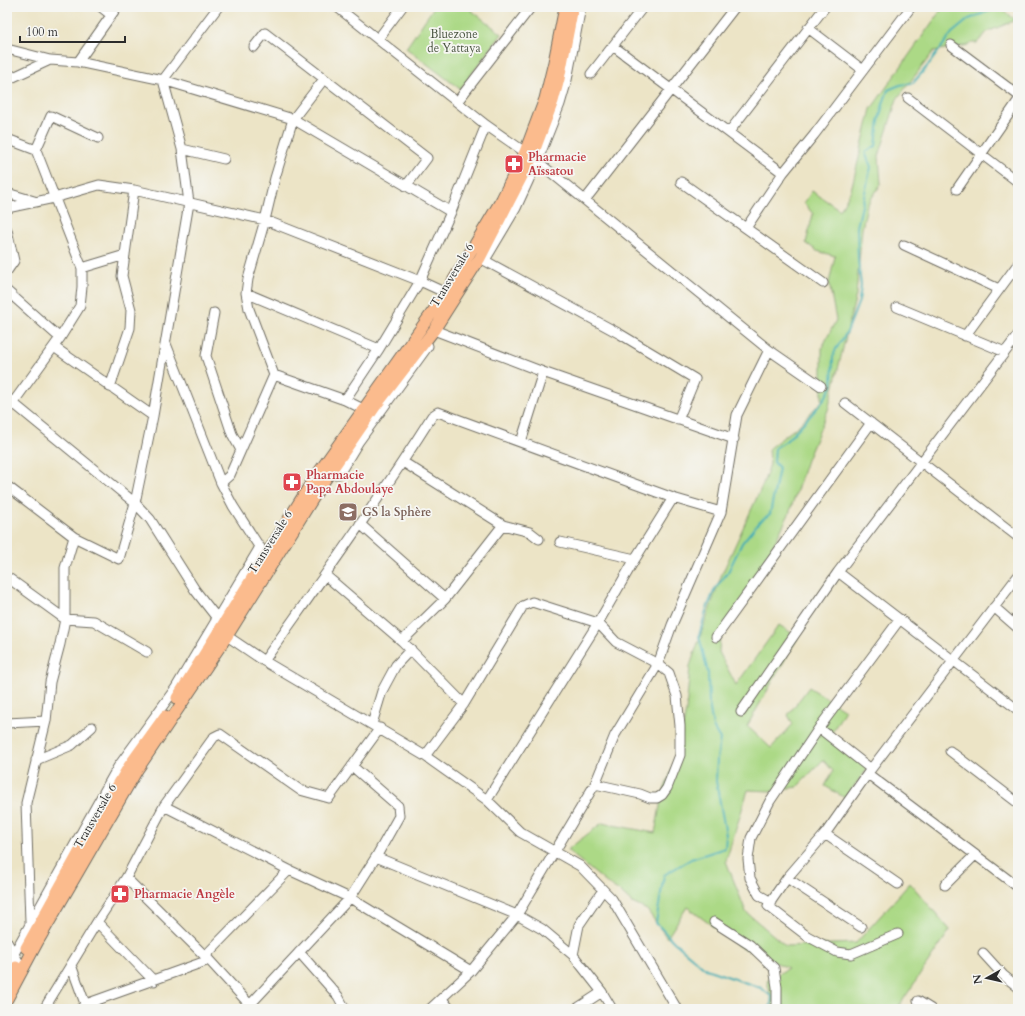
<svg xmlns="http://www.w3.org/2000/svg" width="1025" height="1016" viewBox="0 0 1025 1016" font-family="Cardo,serif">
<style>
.green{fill:#acd986;stroke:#6c8258}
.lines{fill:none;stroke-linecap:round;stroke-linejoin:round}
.stream{stroke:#3bacb4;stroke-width:2}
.minor-casing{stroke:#6f6c61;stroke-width:11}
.major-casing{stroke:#6f6c61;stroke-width:13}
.minor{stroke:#fff;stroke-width:9}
.major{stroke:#fbbb8d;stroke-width:11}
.labels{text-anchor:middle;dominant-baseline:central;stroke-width:3.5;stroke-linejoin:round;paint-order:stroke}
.park-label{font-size:12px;fill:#4b5642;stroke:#f6f6f2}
.health-label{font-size:12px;font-weight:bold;fill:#be3a42;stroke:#f6f6f2;text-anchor:start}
.street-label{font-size:12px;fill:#2b2b2b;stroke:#f6f6f2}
.education-label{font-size:12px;font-weight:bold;fill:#785e54;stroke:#f6f6f2;text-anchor:start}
</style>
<rect width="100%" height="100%" fill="#f6f6f2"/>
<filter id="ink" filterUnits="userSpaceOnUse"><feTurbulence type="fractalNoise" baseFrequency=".025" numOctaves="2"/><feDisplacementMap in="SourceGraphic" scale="8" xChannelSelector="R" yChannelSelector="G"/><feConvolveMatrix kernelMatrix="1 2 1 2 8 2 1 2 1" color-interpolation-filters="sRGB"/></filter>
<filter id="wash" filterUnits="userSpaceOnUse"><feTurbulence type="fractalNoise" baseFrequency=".012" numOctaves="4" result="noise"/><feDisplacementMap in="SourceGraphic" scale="16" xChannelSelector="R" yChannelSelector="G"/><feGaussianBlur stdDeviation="0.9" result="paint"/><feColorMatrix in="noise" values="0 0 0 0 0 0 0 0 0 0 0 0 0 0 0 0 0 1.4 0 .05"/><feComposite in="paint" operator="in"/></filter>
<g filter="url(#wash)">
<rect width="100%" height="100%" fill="#ece4c6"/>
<!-- green -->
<path class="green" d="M 434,7 L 467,7 L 502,34 L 460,89 L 406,48 Z
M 943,7 L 998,7 L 1016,20 L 987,32 L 977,43 L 972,43 L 969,45 L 934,51 L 897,99 L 879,156 L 881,184 L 867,205 L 862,229 L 856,295 L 828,410 L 807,460 L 789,514 L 762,568 L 720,637 L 719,652 L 736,685 L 779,625 L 798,637 L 747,726 L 771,748 L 793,724 L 788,715 L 809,687 L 845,710 L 831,734 L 871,764 L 845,798 L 825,786 L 833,771 L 823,760 L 797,787 L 771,791 L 748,790 L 726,861 L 746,912 L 786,946 L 856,943 L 910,883 L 950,930 L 897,1009 L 774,1009 L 767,981 L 788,968 L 739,946 L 687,907 L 667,938 L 647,910 L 632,903 L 618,890 L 608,884 L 567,850 L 602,823 L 655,833 L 662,795 L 677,757 L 686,711 L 690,666 L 721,576 L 763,484 L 770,464 L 769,448 L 798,426 L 822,401 L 822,348 L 836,320 L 829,283 L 835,256 L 817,251 L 806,243 L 813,214 L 804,203 L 812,191 L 840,210 L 851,190 L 871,109 Z"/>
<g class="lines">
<!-- stream -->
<path class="stream" d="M 770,1009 L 772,997 L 761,988 L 706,969 L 674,942 L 656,923 L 664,875 L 691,859 L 725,848 L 726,835 L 716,781 L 717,759 L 720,739 L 713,727 L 709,703 L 708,673 L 699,636 L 706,611 L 715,589 L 728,572 L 742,543 L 759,522 L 770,514 L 779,468 L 774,462 L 775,448 L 786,441 L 810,416 L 823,401 L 832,386 L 833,357 L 836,349 L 847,332 L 859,301 L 861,286 L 858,259 L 857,227 L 871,167 L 865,152 L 876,146 C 878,125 880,109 888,90 L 900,85 L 913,83 L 926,68 L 952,33 L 969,19 L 997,8"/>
</g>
</g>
<g filter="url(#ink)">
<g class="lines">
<!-- minor casing -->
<g class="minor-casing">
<path id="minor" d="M 101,7 L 111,15
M 337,7 L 486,125 L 532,157 L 769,350 L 821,386
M 808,28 L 863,70
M 378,39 L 402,7
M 951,45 L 1018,95
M 613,46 L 783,173
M 254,47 L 265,33 L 427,158 L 406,186
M 7,49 L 50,60 L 78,62 L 163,80 L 293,119 L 451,212
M 78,62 L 117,7
M 591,74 L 643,7
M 7,80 L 50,60
M 908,98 L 1018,182
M 457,102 L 531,7
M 729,132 L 825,7
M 7,139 L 36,150 L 82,268 L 82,287 L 80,306 L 60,338 L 7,411
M 182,149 L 224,159
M 36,150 L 51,116 L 98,138
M 681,182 L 823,283
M 957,189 L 1018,101
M 7,193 L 34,201
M 585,200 L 735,7
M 7,208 L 54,198 L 99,185 L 134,190 L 265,220 L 420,281 L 446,293
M 746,228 L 783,173 L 814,135 L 911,7
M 7,230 L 14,261 L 7,271
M 904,245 L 999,289
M 480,258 L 620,334 L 695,379 L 678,420
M 485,260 L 516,208 L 537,162 L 560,104 L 567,80 L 581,7
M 82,268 L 125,255
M 7,291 L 60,338
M 246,293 L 379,349
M 897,307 L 1005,352
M 214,313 L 206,356 L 232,434 L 241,450
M 434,330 L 543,372 L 734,439
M 965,336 L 1018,264
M 166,344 L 221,483 L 233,506 L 262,551
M 54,347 L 153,416
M 274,375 L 345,400 L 363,409
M 110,387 L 130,328 L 131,310 L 122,276 L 134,190
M 7,398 L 135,503 L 150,519 L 195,590 L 220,622
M 345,400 L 379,349 L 420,281 L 451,212 L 486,125
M 845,403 L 1018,537
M 521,442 L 543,372
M 329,474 L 339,474 L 359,441 L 428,346
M 221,483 L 230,475 L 274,375 L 249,309 L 246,293 L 248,279 L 265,220 L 275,178 L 293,119 L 324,79
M 7,486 L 74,537 L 119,559 L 135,503 L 153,416 L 189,203 L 182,149 L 163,80 L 218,7
M 360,524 L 445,599
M 503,525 L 530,532 L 539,539
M 560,542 L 635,559
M 838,572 L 1018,710
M 325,575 L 402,641 L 464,704
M 7,577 L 65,619 L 94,621 L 147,652
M 994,607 L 1018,628
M 227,636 L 264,661 L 425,756 L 487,800 L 520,832 L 580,866 L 612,899 L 677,1009
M 716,637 L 871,423
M 402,641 L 445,599 L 503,525 L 403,462
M 264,661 C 321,580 379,500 432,416 L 438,412 L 673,498 L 721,512
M 741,712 L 838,572 L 1018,335
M 7,723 L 46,721
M 372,724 L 382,691 L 396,665 L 411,649
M 819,728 L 871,769
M 950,751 L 1018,803
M 425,756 L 464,704 L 523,606 L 532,602 L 598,623 L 616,642 L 658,664 L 669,673 L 677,696 L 680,726 L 680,755 L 667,788 L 662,795 L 657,798 L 650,798 L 640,794 L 595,784
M 36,760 L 72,745 L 92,727
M 868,774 L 1018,887
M 487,800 L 598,623 L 635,559 L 673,498
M 164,806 L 289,870 L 350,898 L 471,971
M 825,834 L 898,884
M 376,857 L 517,915 L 542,929 L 573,955 L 602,992 L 612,1009
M 126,878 L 209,960 L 250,1005
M 787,878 L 861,927
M 945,885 L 974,856
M 771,902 L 759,895 L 750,878 L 748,859 L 751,838 L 770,801 L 819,728 L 900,619
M 30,922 L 26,803 L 46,721 L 50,682 L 60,644 L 65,619 L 65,568 L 74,537
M 97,922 L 154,981
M 714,922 L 750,945 L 774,968 L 777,987 L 777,1005 L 776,1009
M 898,934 L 851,954 L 837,952 L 807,936 L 768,906 L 769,904 L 787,878 L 825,834 L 871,769 L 1018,576
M 7,942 L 19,963
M 299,952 L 338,996 L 345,1009
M 983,953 L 1003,975 L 1018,987
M 573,955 L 579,925 L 603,890
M 205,956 L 289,870
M 71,965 L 87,1009
M 7,966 L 118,767 L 175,689 L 260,547
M 442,999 L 450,1009
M 918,1001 L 931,1009
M 44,1009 L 97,922 L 126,878 L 164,806 L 214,737 L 220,734 L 300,790 L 329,798 L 380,728
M 80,1009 L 86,1004 L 209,960
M 246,1009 L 350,898 L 376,857 L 399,816 L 398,806 L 352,766
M 430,1009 L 471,971 L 517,915 L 595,784 L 615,735 L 658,664 L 672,625 L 721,512 L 737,415 L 769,350
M 576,1009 L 602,992"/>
</g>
<!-- major casing -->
<g class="major-casing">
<path id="major" d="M 177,698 L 312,482 L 446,293 L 502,199 L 525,152 L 545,99 L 554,62 L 565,7
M 26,948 L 92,829 L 129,766 L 165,716
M 7,983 L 16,967
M 7,999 L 38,941 L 137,770 L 227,636 L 320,487 L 375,407 L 434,330 L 480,258 L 532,157 L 553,101 L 559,79 L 573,7"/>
</g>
<!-- minor -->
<use href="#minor" class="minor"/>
<!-- major -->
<use href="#major" class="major"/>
</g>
</g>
<!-- icons -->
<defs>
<g id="pharmacy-square" transform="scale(1)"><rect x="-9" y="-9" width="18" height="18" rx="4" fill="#e0444e" stroke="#f6f6f2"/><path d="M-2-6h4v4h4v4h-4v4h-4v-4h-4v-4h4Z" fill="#fff"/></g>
<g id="school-square" transform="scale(1)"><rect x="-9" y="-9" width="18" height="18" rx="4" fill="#8d6e63" stroke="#f6f6f2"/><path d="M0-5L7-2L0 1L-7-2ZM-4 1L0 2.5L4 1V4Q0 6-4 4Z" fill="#fff"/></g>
</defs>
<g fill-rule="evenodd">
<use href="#pharmacy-square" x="514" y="164"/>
<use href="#pharmacy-square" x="292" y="482"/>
<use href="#school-square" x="348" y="512"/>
<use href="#pharmacy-square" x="120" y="894"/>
</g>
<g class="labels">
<!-- park labels -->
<g class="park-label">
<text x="454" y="34">Bluezone<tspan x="454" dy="14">de Yattaya</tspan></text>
</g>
<!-- health labels -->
<g class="health-label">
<text x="528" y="157">Pharmacie<tspan x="528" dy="14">Aïssatou</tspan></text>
<text x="306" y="475">Pharmacie<tspan x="306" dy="14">Papa Abdoulaye</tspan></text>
<text x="134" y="894">Pharmacie Angèle</text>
</g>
<!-- street labels -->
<g class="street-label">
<text transform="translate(452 275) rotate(-59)">Transversale 6</text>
<text transform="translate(270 542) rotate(-58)">Transversale 6</text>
<text transform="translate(95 816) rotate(-60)">Transversale 6</text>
</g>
<!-- education labels -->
<g class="education-label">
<text x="362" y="512">GS la Sphère</text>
</g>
</g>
<!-- margin -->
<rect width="1025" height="1016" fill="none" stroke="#f6f6f2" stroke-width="24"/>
<!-- north arrow -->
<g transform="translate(987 978) rotate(262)" stroke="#f6f6f2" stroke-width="3" paint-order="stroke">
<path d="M0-3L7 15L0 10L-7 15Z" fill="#2b2b2b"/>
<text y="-6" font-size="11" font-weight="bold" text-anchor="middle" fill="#2b2b2b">N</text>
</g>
<!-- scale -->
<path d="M20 36v6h105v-6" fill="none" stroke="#2b2b2b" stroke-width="2"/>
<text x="26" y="36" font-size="12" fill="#2b2b2b" stroke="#f6f6f2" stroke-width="3" paint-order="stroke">100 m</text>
</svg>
